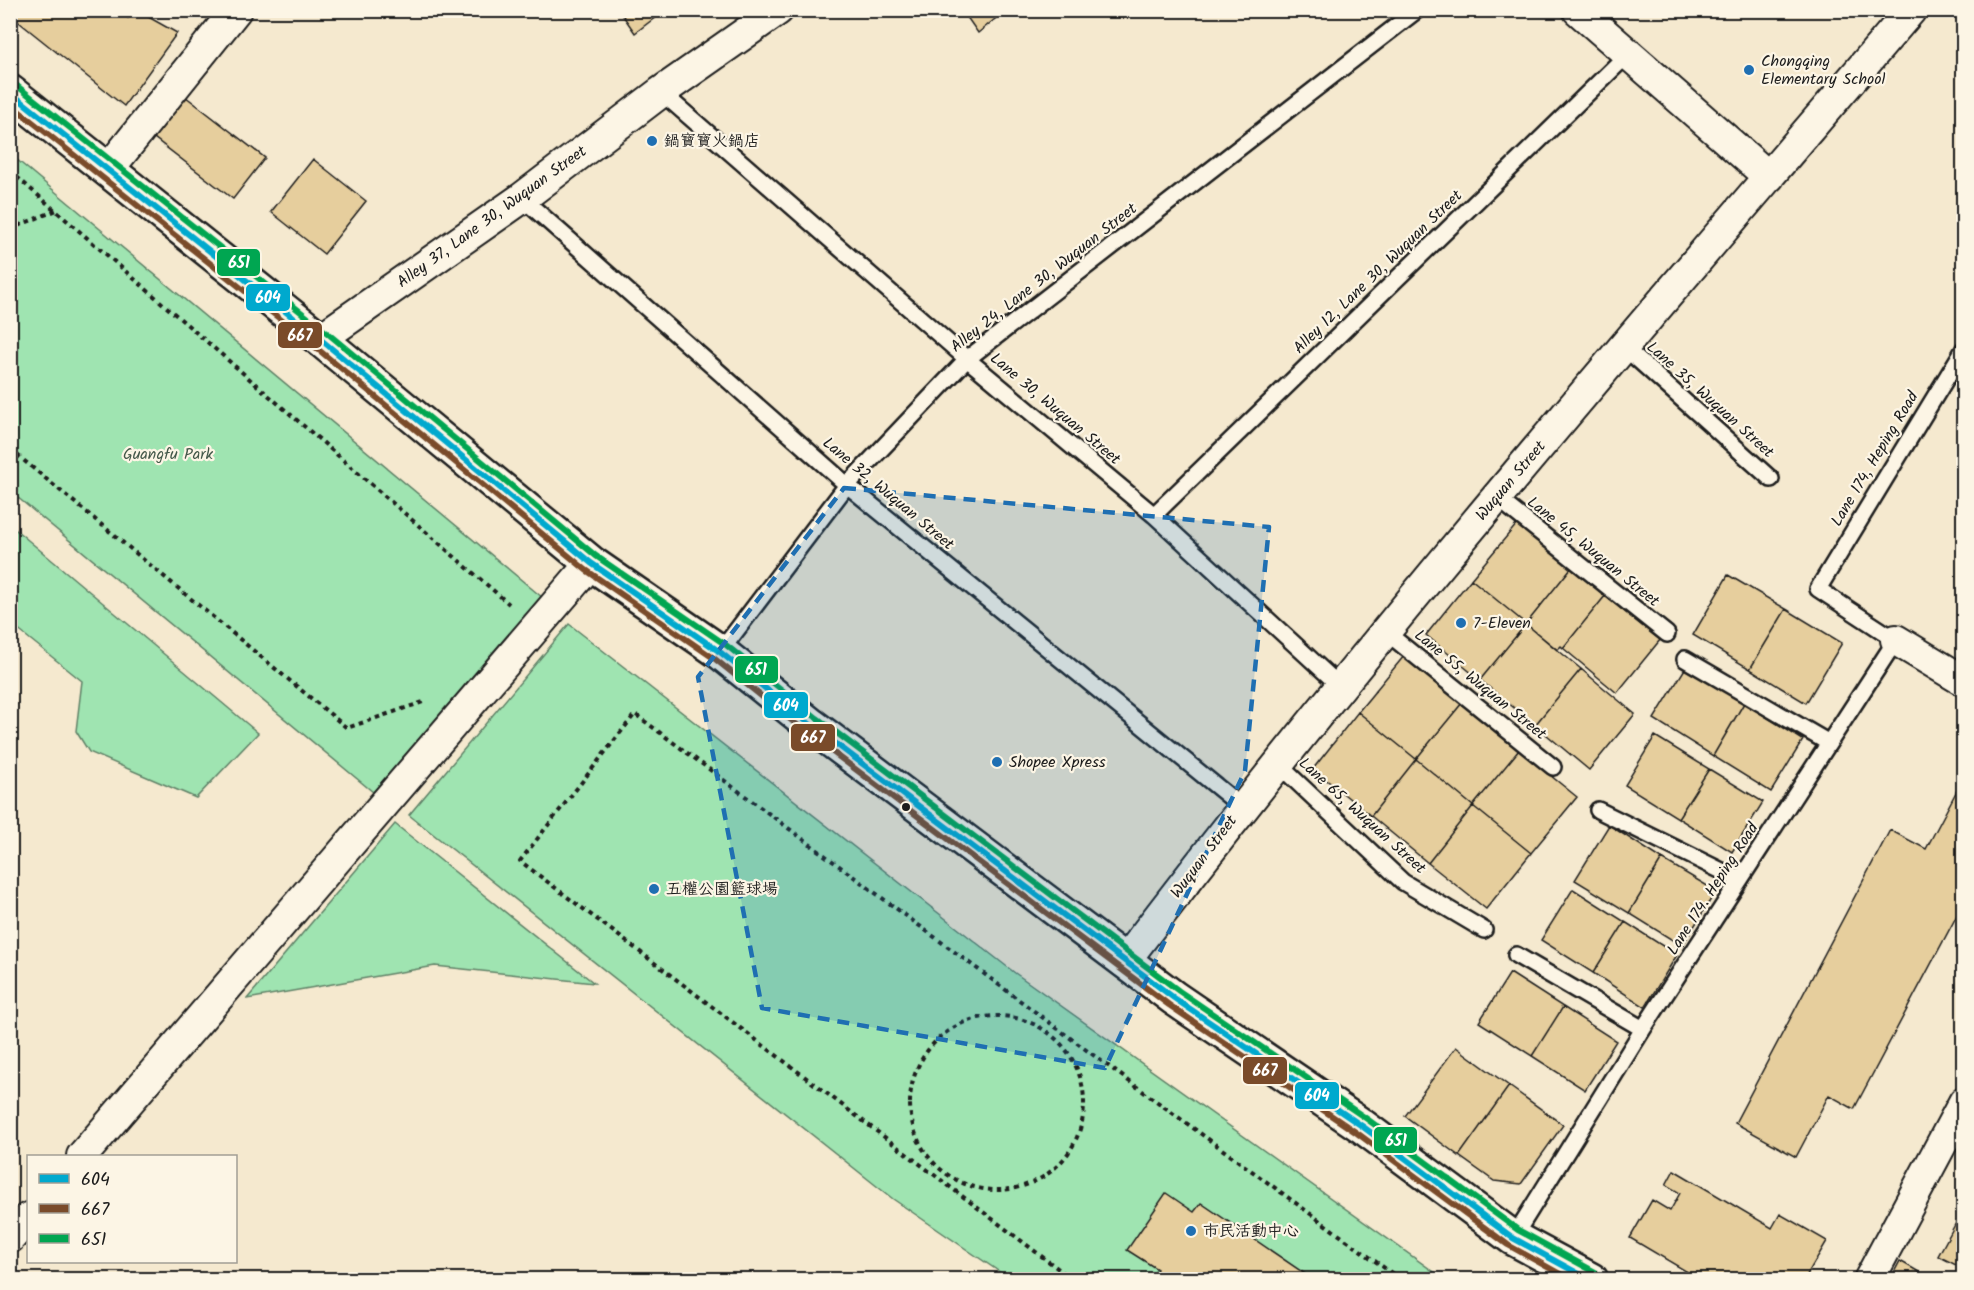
<svg xmlns="http://www.w3.org/2000/svg" width="1974" height="1290" viewBox="0 0 1974 1290" font-family="Kalam,'LXGW WenKai TC',sans-serif">
<style>
.green{fill:#9fe4b1;stroke:#5e8066;stroke-width:1.5}
.building{fill:#e6ce9d;stroke:#1c1c1c;stroke-width:1.5}
.lines{fill:none;stroke-linecap:round;stroke-linejoin:round}
.service-casing{stroke:#1c1c1c;stroke-width:20}
.minor-casing{stroke:#1c1c1c;stroke-width:34}
.tertiary-casing{stroke:#1c1c1c;stroke-width:38}
.path{stroke:#1c1c1c;stroke-width:4;stroke-dasharray:4.5 4.5;stroke-linecap:butt}
.service{stroke:#fcf5e5;stroke-width:15}
.minor{stroke:#fcf5e5;stroke-width:30}
.tertiary{stroke:#fcf5e5;stroke-width:33}
.bus-1-casing{stroke:#fcf5e5;stroke-width:10}
.bus-2-casing{stroke:#fcf5e5;stroke-width:10}
.bus-3-casing{stroke:#fcf5e5;stroke-width:10}
.bus-1{stroke:#00a9ce;stroke-width:6}
.bus-2{stroke:#7a4b2a;stroke-width:6}
.bus-3{stroke:#00a651;stroke-width:6}
.marked{fill:#1f6fb2;fill-opacity:0.2;stroke:#1f6fb2;stroke-width:4.5;stroke-dasharray:12 8;stroke-linejoin:round}
.poi-dot{fill:#1f6fb2;stroke:#fcf5e5;stroke-width:2}
.bus-dot{fill:#1c1c1c;stroke:#fcf5e5;stroke-width:2}
.labels{text-anchor:middle;dominant-baseline:central;stroke-width:4.5;stroke-linejoin:round;paint-order:stroke}
.poi-label{font-size:16px;fill:#1c1c1c;stroke:#fcf5e5;text-anchor:start}
.street-label{font-size:16px;fill:#1c1c1c;stroke:#fcf5e5}
.park-label{font-size:16px;fill:#435849;stroke:#fcf5e5}
.line-badge{stroke:#fcf5e5;stroke-width:2}
.badge-label{font-size:16px;text-anchor:middle;font-weight:bold;fill:#fff}
</style>
<rect width="100%" height="100%" fill="#f5e9cf"/>
<filter id="ink" filterUnits="userSpaceOnUse"><feTurbulence type="fractalNoise" baseFrequency=".0167" numOctaves="2"/><feDisplacementMap in="SourceGraphic" scale="12" xChannelSelector="R" yChannelSelector="G"/><feConvolveMatrix kernelMatrix="1 2 1 2 8 2 1 2 1" color-interpolation-filters="sRGB"/></filter>
<g filter="url(#ink)">
<!-- green -->
<path class="green" d="M 10,154 L 543,598 L 373,792 L 11,492 Z
M 10,525 L 258,733 L 196,798 L 89,752 L 76,731 L 82,681 L 11,624 Z
M 569,624 L 1015,973 L 1444,1279 L 1010,1279 L 893,1199 L 409,815 Z
M 395,824 L 594,983 L 435,966 L 247,999 Z"/>
<!-- building -->
<path class="building" d="M 10,10 L 118,10 L 128,18 L 136,10 L 177,33 L 124,106 L 10,15 Z
M 619,10 L 665,10 L 635,33 Z
M 962,10 L 1006,10 L 978,33 Z
M 181,93 L 265,158 L 233,199 L 149,134 Z
M 313,159 L 366,201 L 324,254 L 271,212 Z
M 1517,524 L 1571,568 L 1526,624 L 1471,579 Z
M 1571,568 L 1605,596 L 1563,648 L 1561,646 L 1557,650 L 1526,624 Z
M 1728,575 L 1786,609 L 1750,669 L 1693,635 Z
M 1471,579 L 1526,624 L 1480,680 L 1426,635 Z
M 1605,596 L 1660,640 L 1617,693 L 1563,648 Z
M 1786,609 L 1842,643 L 1806,703 L 1750,669 Z
M 1526,624 L 1581,669 L 1535,725 L 1480,680 Z
M 1404,656 L 1462,703 L 1416,759 L 1358,712 Z
M 1686,667 L 1744,703 L 1713,756 L 1654,719 Z
M 1581,669 L 1635,714 L 1589,770 L 1535,725 Z
M 1462,703 L 1519,750 L 1473,806 L 1416,759 Z
M 1744,703 L 1803,740 L 1771,792 L 1713,756 Z
M 1358,712 L 1416,759 L 1371,816 L 1313,769 Z
M 1655,736 L 1709,769 L 1678,818 L 1625,785 Z
M 1519,750 L 1577,797 L 1531,853 L 1473,806 Z
M 1416,759 L 1473,806 L 1428,863 L 1371,816 Z
M 1709,769 L 1763,802 L 1732,852 L 1678,818 Z
M 1964,777 L 1964,902 L 1854,1109 L 1829,1095 L 1796,1157 L 1735,1123 L 1890,830 L 1926,849 Z
M 1473,806 L 1531,853 L 1486,909 L 1428,863 Z
M 1609,825 L 1662,859 L 1629,913 L 1575,880 Z
M 1662,859 L 1716,891 L 1682,946 L 1629,913 Z
M 1573,889 L 1625,922 L 1593,973 L 1541,940 Z
M 1625,922 L 1677,955 L 1645,1007 L 1593,973 Z
M 1510,973 L 1563,1007 L 1532,1056 L 1479,1022 Z
M 1563,1007 L 1616,1041 L 1585,1090 L 1532,1056 Z
M 1456,1047 L 1509,1086 L 1459,1156 L 1405,1116 Z
M 1509,1086 L 1563,1125 L 1521,1184 L 1494,1181 L 1459,1156 Z
M 1674,1170 L 1772,1228 L 1780,1214 L 1827,1241 L 1804,1280 L 1701,1280 L 1630,1238 L 1652,1200 L 1670,1211 L 1680,1193 L 1666,1185 Z
M 1166,1193 L 1194,1212 L 1201,1203 L 1314,1280 L 1150,1280 L 1157,1269 L 1127,1250 Z
M 1964,1208 L 1964,1269 L 1938,1256 Z
M 1900,1261 L 1933,1280 L 1890,1280 Z
M 1900,1261 L 1933,1280 L 1890,1280 Z"/>
<g class="lines">
<!-- service casing -->
<g class="service-casing">
<path id="service" d="M 661,92 L 967,359 L 1154,515 L 1341,687
M 522,198 L 847,485 L 1242,807
M 1625,348 L 1771,479
M 1496,497 L 1667,634
M 1154,515 L 1628,54
M 1386,632 L 1553,767
M 720,652 L 847,485 L 967,359 L 1417,10
M 1685,659 L 1829,743
M 1278,764 L 1403,882 L 1484,930
M 1598,810 L 1740,880
M 1516,955 L 1643,1029
M 1513,1238 L 1643,1029 L 1896,640 L 1818,589 L 1964,349"/>
</g>
<!-- minor casing -->
<g class="minor-casing">
<path id="minor" d="M 1578,10 L 1769,177
M 107,171 L 236,10
M 320,339 L 522,198 L 661,92 L 778,10
M 1896,640 L 1964,681
M 1124,962 C 1373,634 1644,323 1911,10
M 82,1156 L 591,563
M 10,1238 L 28,1218
M 1869,1280 L 1964,1102"/>
</g>
<!-- tertiary casing -->
<g class="tertiary-casing">
<path id="tertiary" d="M 10,92 L 320,339 L 591,563 L 720,652 L 811,725 L 1174,998 L 1362,1126 L 1513,1238 L 1591,1280"/>
</g>
<!-- path -->
<path class="path" d="M 10,171 L 509,604
M 10,229 L 57,210
M 10,449 L 347,728 L 423,702
M910 1103a87 87 0 1 1 174 0a87 87 0 1 1-174 0Z
M 1073,1280 L 520,861 L 635,714 L 1085,1049 L 1401,1280"/>
<!-- service -->
<use href="#service" class="service"/>
<!-- minor -->
<use href="#minor" class="minor"/>
<!-- tertiary -->
<use href="#tertiary" class="tertiary"/>
<!-- bus-1 casing -->
<g class="bus-1-casing">
<path id="bus-1" d="M 10,92 L 320,339 L 591,563 L 720,652 L 811,725 L 1174,998 L 1362,1126 L 1513,1238 L 1590,1280"/>
</g>
<!-- bus-2 casing -->
<g class="bus-2-casing">
<path id="bus-2" d="M 10,104 L 314,346 L 586,570 L 715,659 L 806,732 L 1169,1005 L 1357,1133 L 1508,1245 L 1571,1280"/>
</g>
<!-- bus-3 casing -->
<g class="bus-3-casing">
<path id="bus-3" d="M 16,85 L 326,332 L 596,556 L 726,645 L 817,718 L 1179,991 L 1367,1119 L 1518,1230 L 1595,1272"/>
</g>
<!-- bus-1 -->
<use href="#bus-1" class="bus-1"/>
<!-- bus-2 -->
<use href="#bus-2" class="bus-2"/>
<!-- bus-3 -->
<use href="#bus-3" class="bus-3"/>
</g>
</g>
<!-- marked area -->
<path class="marked" d="M 844,488 L 1269,527 L 1245,771 L 1105,1068 L 762,1008 L 698,677 Z"/>
<!-- markers -->
<g class="poi-dot">
<circle cx="1749" cy="70" r="6"/>
<circle cx="652" cy="141" r="6"/>
<circle cx="1461" cy="623" r="6"/>
<circle cx="997" cy="762" r="6"/>
<circle cx="654" cy="889" r="6"/>
<circle cx="1191" cy="1231" r="6"/>
</g>
<circle class="bus-dot" cx="906" cy="807" r="5"/>
<g class="labels">
<!-- poi labels -->
<g class="poi-label">
<text x="1761" y="61">Chongqing<tspan x="1761" dy="18">Elementary School</tspan></text>
<text x="664" y="141">鍋寶寶火鍋店</text>
<text x="1473" y="623">7-Eleven</text>
<text x="1009" y="762">Shopee Xpress</text>
<text x="666" y="889">五權公園籃球場</text>
<text x="1203" y="1231">市民活動中心</text>
</g>
<!-- street labels -->
<g class="street-label">
<text transform="translate(492 217) rotate(-36)">Alley 37, Lane 30, Wuquan Street</text>
<text transform="translate(1378 272) rotate(-44)">Alley 12, Lane 30, Wuquan Street</text>
<text transform="translate(1044 278) rotate(-38)">Alley 24, Lane 30, Wuquan Street</text>
<text transform="translate(1710 400) rotate(42)">Lane 35, Wuquan Street</text>
<text transform="translate(1055 409) rotate(40)">Lane 30, Wuquan Street</text>
<text transform="translate(1875 459) rotate(-59)">Lane 174, Heping Road</text>
<text transform="translate(1511 481) rotate(-50)">Wuquan Street</text>
<text transform="translate(888 494) rotate(40)">Lane 32, Wuquan Street</text>
<text transform="translate(1593 552) rotate(39)">Lane 45, Wuquan Street</text>
<text transform="translate(1480 685) rotate(39)">Lane 55, Wuquan Street</text>
<text transform="translate(1362 816) rotate(42)">Lane 65, Wuquan Street</text>
<text transform="translate(1204 857) rotate(-53)">Wuquan Street</text>
<text transform="translate(1713 889) rotate(-57)">Lane 174. Heping Road</text>
</g>
<!-- park labels -->
<g class="park-label">
<text x="168" y="454">Guangfu Park</text>
</g>
</g>
<g class="line-badge">
<rect x="216" y="248" width="45" height="29" rx="6" fill="#00a651"/>
<rect x="245" y="283" width="46" height="29" rx="6" fill="#00a9ce"/>
<rect x="277" y="321" width="46" height="28" rx="6" fill="#7a4b2a"/>
<rect x="734" y="655" width="45" height="29" rx="6" fill="#00a651"/>
<rect x="763" y="691" width="46" height="28" rx="6" fill="#00a9ce"/>
<rect x="790" y="723" width="46" height="29" rx="6" fill="#7a4b2a"/>
<rect x="1242" y="1056" width="46" height="29" rx="6" fill="#7a4b2a"/>
<rect x="1294" y="1081" width="46" height="29" rx="6" fill="#00a9ce"/>
<rect x="1373" y="1126" width="45" height="28" rx="6" fill="#00a651"/>
</g>
<g class="badge-label">
<text x="239" y="268">651</text>
<text x="268" y="303">604</text>
<text x="300" y="341">667</text>
<text x="756" y="675">651</text>
<text x="786" y="711">604</text>
<text x="813" y="743">667</text>
<text x="1265" y="1076">667</text>
<text x="1317" y="1101">604</text>
<text x="1396" y="1146">651</text>
</g>
<!-- margin -->
<rect width="1974" height="1290" fill="none" stroke="#fcf5e5" stroke-width="36"/>
<rect x="18" y="18" width="1938" height="1254" fill="none" stroke="#1c1c1c" stroke-width="2" filter="url(#ink)"/>
<!-- legend -->
<rect x="27" y="1155" width="210" height="108" fill="#fcf5e5" stroke="#a29e95" stroke-width="1.5"/>
<rect x="39" y="1174" width="30" height="9" fill="#00a9ce" stroke="#a29e95" stroke-width="1.5"/>
<text x="81" y="1185" font-size="18" fill="#1c1c1c">604</text>
<rect x="39" y="1204" width="30" height="9" fill="#7a4b2a" stroke="#a29e95" stroke-width="1.5"/>
<text x="81" y="1215" font-size="18" fill="#1c1c1c">667</text>
<rect x="39" y="1234" width="30" height="9" fill="#00a651" stroke="#a29e95" stroke-width="1.5"/>
<text x="81" y="1245" font-size="18" fill="#1c1c1c">651</text>
</svg>
